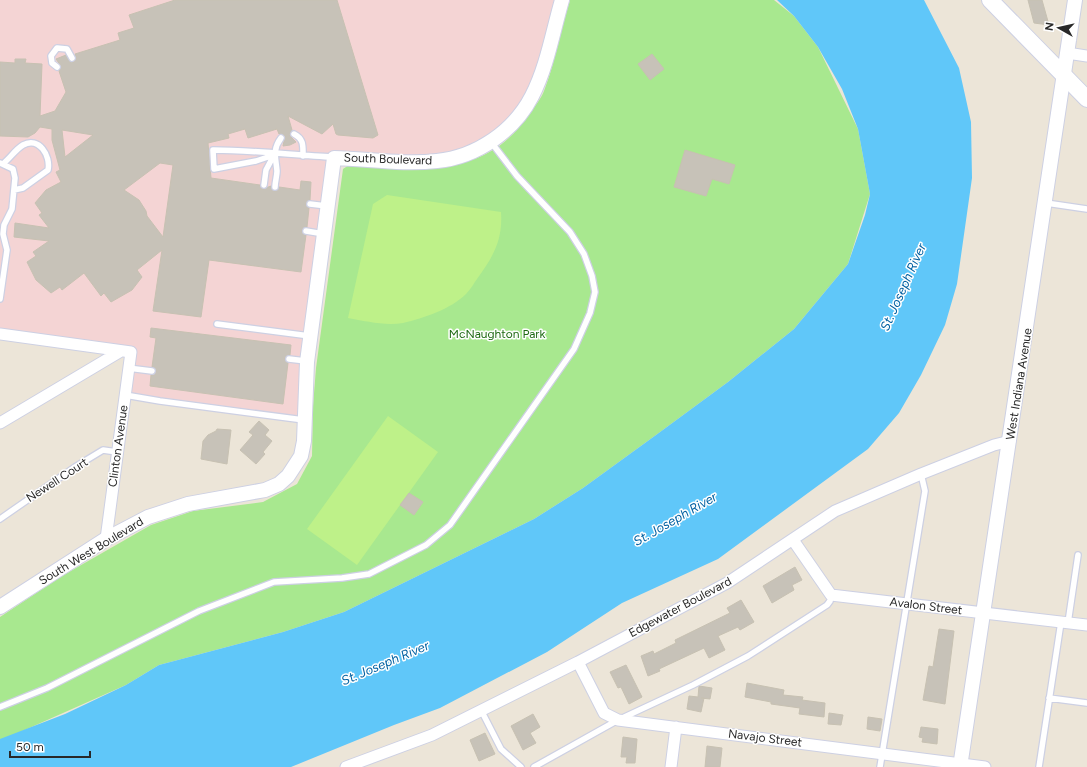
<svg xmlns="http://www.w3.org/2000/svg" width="1087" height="767" viewBox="0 0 1087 767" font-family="Figtree,sans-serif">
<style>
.medical{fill:#f4d4d4}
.green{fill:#a8e88f}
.pitch{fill:#bef189}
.water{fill:#60c7f9}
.building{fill:#c7c2b8;stroke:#c7c1b2;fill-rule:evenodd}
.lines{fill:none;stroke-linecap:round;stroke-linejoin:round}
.service-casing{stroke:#cdd0e3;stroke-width:8}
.minor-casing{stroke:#cdd0e3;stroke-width:13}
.tertiary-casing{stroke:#cdd0e3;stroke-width:16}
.secondary-casing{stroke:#cdd0e3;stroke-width:18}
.service{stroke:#fff;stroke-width:5.5}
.minor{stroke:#fff;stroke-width:11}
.tertiary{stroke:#fff;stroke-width:14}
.secondary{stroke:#fff;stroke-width:16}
.labels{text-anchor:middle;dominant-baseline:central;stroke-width:3;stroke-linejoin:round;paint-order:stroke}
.street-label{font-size:12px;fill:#282828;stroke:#fff}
.park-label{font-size:12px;fill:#1f6a13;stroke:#fff}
.water-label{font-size:13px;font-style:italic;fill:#0261a2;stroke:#fff}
</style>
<rect width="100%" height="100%" fill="#ece5d8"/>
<!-- medical -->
<path class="medical" d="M 0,0 L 561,0 L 544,56 L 516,119 L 457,156 L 333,157 L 304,419 L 125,394 L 131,352 L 0,334 Z"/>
<!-- green -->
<path class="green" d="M 570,0 L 774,0 L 794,16 L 818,47 L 858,129 L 870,194 L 848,264 L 794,329 L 728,382 L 656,435 L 583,488 L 534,519 L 344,612 L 283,632 L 159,665 L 126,685 L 0,741 L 0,617 L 62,576 L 151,525 L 193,511 L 263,502 L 297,484 L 312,456 L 313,406 L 316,368 L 343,169 L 349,165 C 417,169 486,180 529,114 C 534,107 541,99 544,91 C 555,62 561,30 570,0 Z"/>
<!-- pitch -->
<path class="pitch" d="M 387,195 L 501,212 C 503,240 493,257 477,279 C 474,283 471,289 466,294 C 451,309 424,318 403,323 C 385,326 365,321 348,318 L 373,204 Z
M 388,416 L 438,452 L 357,565 L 307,529 Z"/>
<!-- water -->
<path class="water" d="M 777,0 L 924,0 L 959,68 L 971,122 L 972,178 L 957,284 L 945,325 L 921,375 L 899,413 L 868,449 L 718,559 L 622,603 L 547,652 L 440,708 L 394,725 L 291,767 L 0,767 L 0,739 L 65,714 L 126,685 L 159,665 L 283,632 L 344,612 L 534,519 L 583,488 L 656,435 L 728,382 L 794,329 L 848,264 L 865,215 L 870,194 L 858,129 L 842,89 L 818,47 L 794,16 Z"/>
<!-- building -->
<path class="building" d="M 175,0 L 337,0 L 378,135 L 373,138 L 338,135 L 336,134 L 333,124 L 322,134 L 288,116 L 292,130 L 290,136 L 296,142 L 290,145 L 283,146 L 285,136 L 279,134 L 277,129 L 248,138 L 245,129 L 228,134 L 229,138 L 208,143 L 211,178 L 260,185 L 263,189 L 271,186 L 274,191 L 279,187 L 300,190 L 301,181 L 311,182 L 310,200 L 306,204 L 309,208 L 307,227 L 302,231 L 306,235 L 301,272 L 209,260 L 201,317 L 153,311 L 162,250 L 137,270 L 142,277 L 132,290 L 111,302 L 104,293 L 101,296 L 84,273 L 62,290 L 60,287 L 51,293 L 36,280 L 27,262 L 36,256 L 33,252 L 49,241 L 14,237 L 15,223 L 49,228 L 39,215 L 42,213 L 35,203 L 46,190 L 61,182 L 56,172 L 60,170 L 52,140 L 52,129 L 40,127 L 35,133 L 28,137 L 0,136 L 0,62 L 15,63 L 15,59 L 26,59 L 25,63 L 42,64 L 40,116 L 55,111 L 66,92 L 59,71 L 61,66 L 56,59 L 66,55 L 70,61 L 74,62 L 76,58 L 75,54 L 120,40 L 118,33 L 134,28 L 129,15 ZM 62,130 L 93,135 L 65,157 ZM 160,163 L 173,165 L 163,237 L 147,216 L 146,211 L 139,200 L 124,190 Z
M 1028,0 L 1042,0 L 1049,25 L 1034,23 Z
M 652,54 L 664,69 L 650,80 L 638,64 Z
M 685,150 L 735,165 L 729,184 L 712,179 L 706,196 L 674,187 Z
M 151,328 L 291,345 L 290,355 L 285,358 L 288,363 L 283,404 L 150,386 L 151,375 L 154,375 L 156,371 L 152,367 L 156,338 L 150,337 Z
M 259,421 L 269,430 L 265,435 L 272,441 L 263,452 L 265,454 L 256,464 L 240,450 L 253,435 L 249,432 Z
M 217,429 L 231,430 L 227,464 L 201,459 L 203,441 L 208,435 L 216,431 Z
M 409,493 L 423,502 L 414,515 L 400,505 Z
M 795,567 L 802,580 L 792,585 L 794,590 L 772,603 L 763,586 Z
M 741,600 L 754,622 L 740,630 L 738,627 L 718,636 L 725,650 L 709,658 L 704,648 L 659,669 L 660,671 L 648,676 L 641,656 L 653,651 L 654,654 L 676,643 L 675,640 L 730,613 L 727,608 Z
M 939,629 L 954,631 L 945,704 L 923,700 L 929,666 L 933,667 Z
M 626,665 L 642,697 L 629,704 L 621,687 L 618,688 L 610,672 Z
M 747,683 L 784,690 L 783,695 L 803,697 L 802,700 L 825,703 L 824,717 L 799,714 L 800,708 L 771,704 L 771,702 L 745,697 Z
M 699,686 L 712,688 L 710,699 L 701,698 L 704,698 L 701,712 L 687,709 L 689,696 L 698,697 Z
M 829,713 L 843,715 L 841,725 L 828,724 Z
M 533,714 L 540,727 L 530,733 L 536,743 L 523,750 L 511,726 Z
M 868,717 L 882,719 L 880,731 L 867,729 Z
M 921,727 L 938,729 L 937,744 L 922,742 L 923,738 L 919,737 Z
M 485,733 L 495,754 L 479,761 L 470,740 Z
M 623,737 L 637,739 L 635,763 L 626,763 L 627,757 L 621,757 Z
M 707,746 L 722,748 L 720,767 L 705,767 Z"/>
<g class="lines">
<!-- service casing -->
<g class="service-casing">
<path id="service" d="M 57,67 L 52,63 L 51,56 L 57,48 L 67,49 L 72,58
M 294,134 C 304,139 303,146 303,156
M 274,155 L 256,161 L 214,169 L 213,150 C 253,150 293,155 333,157
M 0,163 L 13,169 L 15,178 L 12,209 L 4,225 L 3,234 L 7,250 L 0,299
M 4,163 C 10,158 16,149 23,145 C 39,136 51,156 48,170 L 23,188 L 14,190
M 264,185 L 266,170 L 274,155
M 275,187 C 275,182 277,176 277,171 C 276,158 272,150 281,138
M 1046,203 L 1087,209
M 310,204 L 327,206
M 306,231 L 324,234
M 217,324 L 310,336
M 289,359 L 306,361
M 128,368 L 152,371
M 125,395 L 160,401 L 304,420
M 0,519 L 75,467 L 103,450 L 117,452
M 1068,623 L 1078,555
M 1049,698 L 1087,703
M 0,707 L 47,688 L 199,611 L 274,582 L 342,578 L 369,574 L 426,545 L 450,525 L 574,349 L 590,313 L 595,292 L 592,276 L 584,254 L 570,232 L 517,176 L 491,142
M 481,710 L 501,749 L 521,767
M 534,767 L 618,720 L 693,685 L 748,656 L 827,605 L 830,601 L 831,595
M 880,767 L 925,491 L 921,474
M 1039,767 L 1061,622"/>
</g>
<!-- minor casing -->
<g class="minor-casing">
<path id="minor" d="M 1067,53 L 1087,56
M 0,334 L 131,352 L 106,539
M 0,423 L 121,351
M 793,540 L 831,595 L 1087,625
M 578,662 L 604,713 L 618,720 L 985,767
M 346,767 L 432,735 L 578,662 L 727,583 L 835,511 L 921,474 L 994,445 L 1010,441
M 671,767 L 676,727"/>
</g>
<!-- tertiary casing -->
<g class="tertiary-casing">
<path id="tertiary" d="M 0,607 L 106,539 L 148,517 L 188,504 L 265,490 L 279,484 L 288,476 L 301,456 L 304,441 L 307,362 L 334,158 C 368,159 404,165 437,161 C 477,157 514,131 532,96 C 547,67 553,31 562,0
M 960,767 L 1075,0"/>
</g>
<!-- secondary casing -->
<g class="secondary-casing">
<path id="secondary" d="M 990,0 L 1087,99"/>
</g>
<!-- service -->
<use href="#service" class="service"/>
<!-- minor -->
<use href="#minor" class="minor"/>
<!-- tertiary -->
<use href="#tertiary" class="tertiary"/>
<!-- secondary -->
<use href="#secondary" class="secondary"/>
</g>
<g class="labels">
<!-- street labels -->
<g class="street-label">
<text transform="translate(388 159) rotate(2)">South Boulevard</text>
<text transform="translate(1019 384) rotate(-81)">West Indiana Avenue</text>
<text transform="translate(118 446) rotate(-82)">Clinton Avenue</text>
<text transform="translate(57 480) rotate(-33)">Newell Court</text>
<text transform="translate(91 551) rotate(-31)">South West Boulevard</text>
<text transform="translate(926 606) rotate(7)">Avalon Street</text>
<text transform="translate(680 607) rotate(-28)">Edgewater Boulevard</text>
<text transform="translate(765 738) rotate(7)">Navajo Street</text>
</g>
<!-- park labels -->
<g class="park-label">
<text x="497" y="334">McNaughton Park</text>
</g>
<!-- water labels -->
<g class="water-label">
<text transform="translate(903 287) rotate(-66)">St. Joseph River</text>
<text transform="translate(675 519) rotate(-30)">St. Joseph River</text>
<text transform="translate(385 663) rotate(-23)">St. Joseph River</text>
</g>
</g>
<!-- north arrow -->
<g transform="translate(1059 28) rotate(278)" stroke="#ffffff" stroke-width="3" paint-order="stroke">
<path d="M0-3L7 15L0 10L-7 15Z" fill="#282828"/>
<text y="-6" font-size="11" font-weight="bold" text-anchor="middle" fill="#282828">N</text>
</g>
<!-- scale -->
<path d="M10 751v6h80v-6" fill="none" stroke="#282828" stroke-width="2"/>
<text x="16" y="751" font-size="12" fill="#282828" stroke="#ffffff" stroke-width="3" paint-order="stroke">50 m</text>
</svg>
